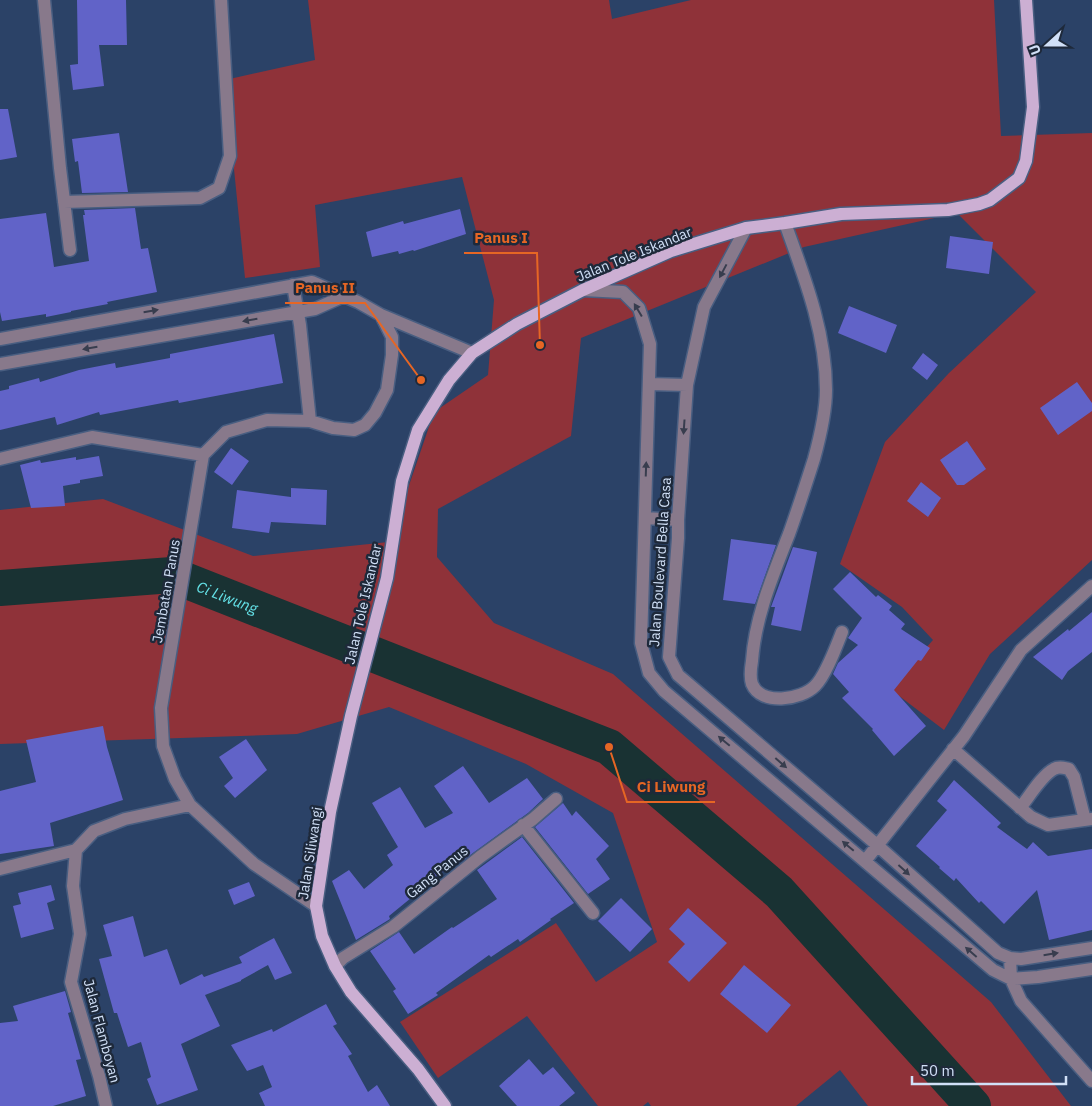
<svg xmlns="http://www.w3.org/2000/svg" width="1092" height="1106" viewBox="0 0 1092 1106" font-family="'IBM Plex Sans',sans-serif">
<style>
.green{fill:#8f3239}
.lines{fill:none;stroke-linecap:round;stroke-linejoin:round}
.river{stroke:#193233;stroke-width:36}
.building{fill:#6163c8}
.minor-casing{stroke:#495e81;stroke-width:15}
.major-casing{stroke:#495e81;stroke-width:15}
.minor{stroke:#88798b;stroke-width:12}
.major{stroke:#ccafd3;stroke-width:12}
.oneway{fill:#383d4e}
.labels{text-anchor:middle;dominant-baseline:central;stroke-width:5;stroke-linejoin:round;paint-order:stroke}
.street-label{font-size:14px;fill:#d1e0f7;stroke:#1e293a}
.water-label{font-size:15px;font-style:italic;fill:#64e1e7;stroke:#1e293a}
.leader{fill:none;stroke:#e66624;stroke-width:2}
.callout-dot{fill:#e66624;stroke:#1e293a;stroke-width:2}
.callout-label{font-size:15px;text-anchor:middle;font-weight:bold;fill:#e66624;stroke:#1e293a;stroke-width:5;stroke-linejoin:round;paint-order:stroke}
</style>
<rect width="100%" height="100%" fill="#2b4267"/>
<!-- green -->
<path class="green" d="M 308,0 L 609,0 L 612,19 L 691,0 L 994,0 L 1001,136 L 1092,133 L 1092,560 L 990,654 L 944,730 L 890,689 L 933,640 L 902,607 L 840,564 L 885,442 L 949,373 L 1036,292 L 957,213 L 804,247 L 581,338 L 571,436 L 438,509 L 437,557 L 494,623 L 613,674 L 991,1002 L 1071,1106 L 868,1106 L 840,1070 L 796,1106 L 651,1106 L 648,1102 L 643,1106 L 598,1106 L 527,1016 L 438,1078 L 400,1022 L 556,923 L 596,982 L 657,942 L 613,813 L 526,764 L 389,707 L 297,734 L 0,744 L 0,510 L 103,499 L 253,556 L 398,541 L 404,500 L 434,412 L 488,375 L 494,300 L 462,177 L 315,205 L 320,267 L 245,278 L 225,80 L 315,60 Z"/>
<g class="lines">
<!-- river -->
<path class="river" id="s1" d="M 0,588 L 172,575 L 609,747 L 779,892 L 973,1106"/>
</g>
<!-- building -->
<path class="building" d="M 77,0 L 126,0 L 127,45 L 99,45 L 104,86 L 73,90 L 70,65 L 78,64 Z
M 0,109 L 8,109 L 17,157 L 0,160 Z
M 119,133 L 128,192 L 82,193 L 78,161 L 75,162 L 72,139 Z
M 135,208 L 141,249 L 148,248 L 157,292 L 107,302 L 108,304 L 71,311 L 71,312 L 46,317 L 46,314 L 2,321 L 0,312 L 0,219 L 46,213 L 54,267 L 89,261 L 83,215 L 85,215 L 84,210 Z
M 460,209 L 466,234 L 414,251 L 413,250 L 399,254 L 398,251 L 372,257 L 366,232 L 403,221 L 404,224 Z
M 950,236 L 993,242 L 989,274 L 946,268 Z
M 849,306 L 897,325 L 886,353 L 838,333 Z
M 274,334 L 283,383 L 179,403 L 178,400 L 100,415 L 99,412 L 57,425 L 55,417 L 0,430 L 0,391 L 9,389 L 9,386 L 39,378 L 40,382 L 79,370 L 115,363 L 116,368 L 170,358 L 170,354 Z
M 923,353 L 938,365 L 927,380 L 912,368 Z
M 1077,382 L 1092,403 L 1092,411 L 1058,435 L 1040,408 Z
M 967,441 L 986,469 L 964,485 L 957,485 L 940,460 Z
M 231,448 L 249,461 L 232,485 L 214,472 Z
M 99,456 L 103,476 L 80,480 L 80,483 L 63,486 L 65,506 L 31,508 L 20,465 L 40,460 L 41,463 L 76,457 L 76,460 Z
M 921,482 L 941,498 L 928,517 L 907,501 Z
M 291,488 L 327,490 L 326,525 L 271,522 L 269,533 L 232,528 L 237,490 L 291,497 Z
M 731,539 L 776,545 L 755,604 L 723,600 Z
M 793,547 L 817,552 L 801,631 L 771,625 L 775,607 L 771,607 Z
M 850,572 L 876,597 L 878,595 L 892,606 L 889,610 L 905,624 L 901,629 L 930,648 L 921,661 L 918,660 L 894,690 L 926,726 L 894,756 L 872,730 L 873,729 L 842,698 L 849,692 L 833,674 L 838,663 L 858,645 L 848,638 L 862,618 L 833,589 Z
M 1092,612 L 1092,652 L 1068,671 L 1062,680 L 1033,657 L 1068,629 L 1069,631 Z
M 103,726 L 107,747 L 123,800 L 50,823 L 54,846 L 0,854 L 0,791 L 36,782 L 26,740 Z
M 246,739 L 267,770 L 235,798 L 224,786 L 233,778 L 219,757 Z
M 463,766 L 489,803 L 527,778 L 543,799 L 528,813 L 462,861 L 444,871 L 409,895 L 411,898 L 389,916 L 390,919 L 356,940 L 332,881 L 349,870 L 364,889 L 393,865 L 387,855 L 398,847 L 372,803 L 400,787 L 425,828 L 453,813 L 434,786 Z
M 954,780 L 1001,823 L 997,827 L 1027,849 L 1033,842 L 1048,856 L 1092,849 L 1092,930 L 1049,940 L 1037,890 L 1004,924 L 981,901 L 979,903 L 956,878 L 954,881 L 939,868 L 940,867 L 916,846 L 947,810 L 937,801 Z
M 563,803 L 572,816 L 576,811 L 609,846 L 596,859 L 610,879 L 588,894 L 535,827 Z
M 522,837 L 574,903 L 550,919 L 551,920 L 520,942 L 518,939 L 491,957 L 489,955 L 436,993 L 438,995 L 408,1014 L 393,991 L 396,989 L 370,951 L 399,932 L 414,954 L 452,927 L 453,928 L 497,899 L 477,870 Z
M 249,882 L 255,896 L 234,905 L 228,890 Z
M 51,885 L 55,900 L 47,903 L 54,929 L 21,938 L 13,906 L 21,904 L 18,893 Z
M 621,898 L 652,929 L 630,952 L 598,921 Z
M 688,908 L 727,943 L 689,982 L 668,962 L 685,944 L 669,929 Z
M 133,916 L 144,957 L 167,949 L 180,985 L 202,974 L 204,977 L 242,963 L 239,957 L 274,938 L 292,973 L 275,980 L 268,965 L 241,980 L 241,981 L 205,995 L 220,1026 L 181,1044 L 198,1090 L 157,1105 L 147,1079 L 151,1077 L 141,1042 L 128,1047 L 117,1013 L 114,1013 L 99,959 L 112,956 L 103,925 Z
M 744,965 L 791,1005 L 767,1033 L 720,994 Z
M 65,991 L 71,1012 L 68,1013 L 81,1059 L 76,1060 L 86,1096 L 53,1106 L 0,1106 L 0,1023 L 18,1021 L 13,1006 Z
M 326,1004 L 337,1024 L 333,1026 L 352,1054 L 348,1056 L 368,1092 L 377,1085 L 390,1106 L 265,1106 L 259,1093 L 272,1087 L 263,1065 L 247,1071 L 231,1045 L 272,1029 L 273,1032 Z
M 529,1059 L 543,1075 L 553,1067 L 575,1093 L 559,1106 L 517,1106 L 499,1086 Z"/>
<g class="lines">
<!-- minor casing -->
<g class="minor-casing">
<path id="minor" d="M 44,0 L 60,168 L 70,250
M 64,202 L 200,198 L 219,188 L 230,156 L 221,0
M 785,223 C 804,276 826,332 826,390 C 826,413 820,437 814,459 C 806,484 798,509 789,534 C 773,575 755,617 752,661 C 751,667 750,678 752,684 C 761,706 801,700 815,686 C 826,675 836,647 842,632
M 746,228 L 704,307 L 687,385 L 678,520 L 678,538 L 669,657 L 678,675 L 877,845 L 998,953 L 1010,958 L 1021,959 L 1092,948
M 293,285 L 300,325 L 310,421
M 583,290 L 623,292 L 639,308 L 650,344 L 641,643 L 649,673 L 664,691 L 993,970 L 1011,979 L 1038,977 L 1092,969
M 0,339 L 312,282 L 358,302 L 381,315 L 472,353
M 0,364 L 315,309 L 344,296
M 649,384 L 687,385
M 0,459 L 92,437 L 203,455
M 645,518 L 678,520
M 953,749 L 1031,817 L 1048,825 L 1092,819
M 1020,808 C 1029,797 1042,775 1054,769 C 1059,766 1064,768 1069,769 L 1074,777 L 1085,820
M 523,825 L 593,913
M 865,861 L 964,736 L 1021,650 L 1092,586
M 0,869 L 76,850
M 316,906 L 254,864 L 190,805 L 175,779 L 163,746 L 161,708 L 203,455 L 226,432 L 267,420 L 310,421 L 333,428 L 354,430 L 365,425 L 375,413 L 387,390 L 392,355 L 392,337 L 381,315
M 1010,958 L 1011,979 L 1021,1001 L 1092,1081
M 335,966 L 343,958 L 393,927 L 480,857 L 533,819 L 556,799
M 106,1106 L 99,1076 L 71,982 L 80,934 L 73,886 L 76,850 L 94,831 L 125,819 L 190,805"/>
</g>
<!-- major casing -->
<g class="major-casing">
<path id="major" d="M 445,1106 L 418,1069 L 351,992 L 335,966 L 322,936 L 316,906 L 330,812 L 351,716 L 387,578 L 402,481 L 418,430 L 449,380 L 472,353 L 517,324 L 583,290 L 671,251 L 746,228 L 785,223 L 841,214 L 948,210 L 979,204 L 990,200 L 1019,178 L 1026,161 L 1033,107 L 1026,0"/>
</g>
<!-- minor -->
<use href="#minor" class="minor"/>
<!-- major -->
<use href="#major" class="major"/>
</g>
<!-- one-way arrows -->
<defs><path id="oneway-solid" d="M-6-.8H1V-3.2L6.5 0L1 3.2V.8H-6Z" transform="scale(1.25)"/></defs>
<g class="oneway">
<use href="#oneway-solid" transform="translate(723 271) rotate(118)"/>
<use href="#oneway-solid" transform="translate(638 310) rotate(-121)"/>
<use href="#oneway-solid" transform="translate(151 311) rotate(-10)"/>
<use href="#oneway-solid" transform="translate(250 320) rotate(170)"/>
<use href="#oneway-solid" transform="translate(90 348) rotate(170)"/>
<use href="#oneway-solid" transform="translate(684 427) rotate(94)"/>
<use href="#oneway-solid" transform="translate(646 469) rotate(-88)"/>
<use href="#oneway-solid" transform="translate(724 741) rotate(-140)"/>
<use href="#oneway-solid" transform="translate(781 763) rotate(41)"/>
<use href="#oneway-solid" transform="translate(848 846) rotate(-140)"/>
<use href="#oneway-solid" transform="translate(904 870) rotate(42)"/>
<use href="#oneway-solid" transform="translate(971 952) rotate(-139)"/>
<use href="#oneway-solid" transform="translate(1051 954) rotate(-9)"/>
</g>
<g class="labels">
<!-- street labels -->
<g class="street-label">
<text transform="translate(634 254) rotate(-22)">Jalan Tole Iskandar</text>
<text transform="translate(660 562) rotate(-86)">Jalan Boulevard Bella Casa</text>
<text transform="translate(166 591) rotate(-80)">Jembatan Panus</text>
<text transform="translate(363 604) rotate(-77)">Jalan Tole Iskandar</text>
<text transform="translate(310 853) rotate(-81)">Jalan Siliwangi</text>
<text transform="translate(437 872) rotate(-39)">Gang Panus</text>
<text transform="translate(102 1031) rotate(75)">Jalan Flamboyan</text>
</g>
<!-- water labels -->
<g class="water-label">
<text stroke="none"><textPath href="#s1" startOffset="232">Ci Liwung</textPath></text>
</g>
</g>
<!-- callouts -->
<path class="leader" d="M540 345L537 253H464M421 380L365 303H285M609 747L627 802H715"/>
<g class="callout-dot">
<circle cx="540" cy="345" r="5"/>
<circle cx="421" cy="380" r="5"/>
<circle cx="609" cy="747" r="5"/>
</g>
<g class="callout-label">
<text x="501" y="243">Panus I</text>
<text x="325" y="293">Panus II</text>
<text x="671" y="792">Ci Liwung</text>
</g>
<!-- north arrow -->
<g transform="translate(1047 45) rotate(249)" stroke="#1e293a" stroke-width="4" paint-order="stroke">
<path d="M0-4L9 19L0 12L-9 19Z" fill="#d1e0f7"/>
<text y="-8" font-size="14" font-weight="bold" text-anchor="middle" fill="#d1e0f7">U</text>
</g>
<!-- scale -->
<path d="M912 1076v8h154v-8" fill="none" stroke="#d1e0f7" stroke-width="2.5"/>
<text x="920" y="1076" font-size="15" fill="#d1e0f7" stroke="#1e293a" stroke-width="4" paint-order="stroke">50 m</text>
</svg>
